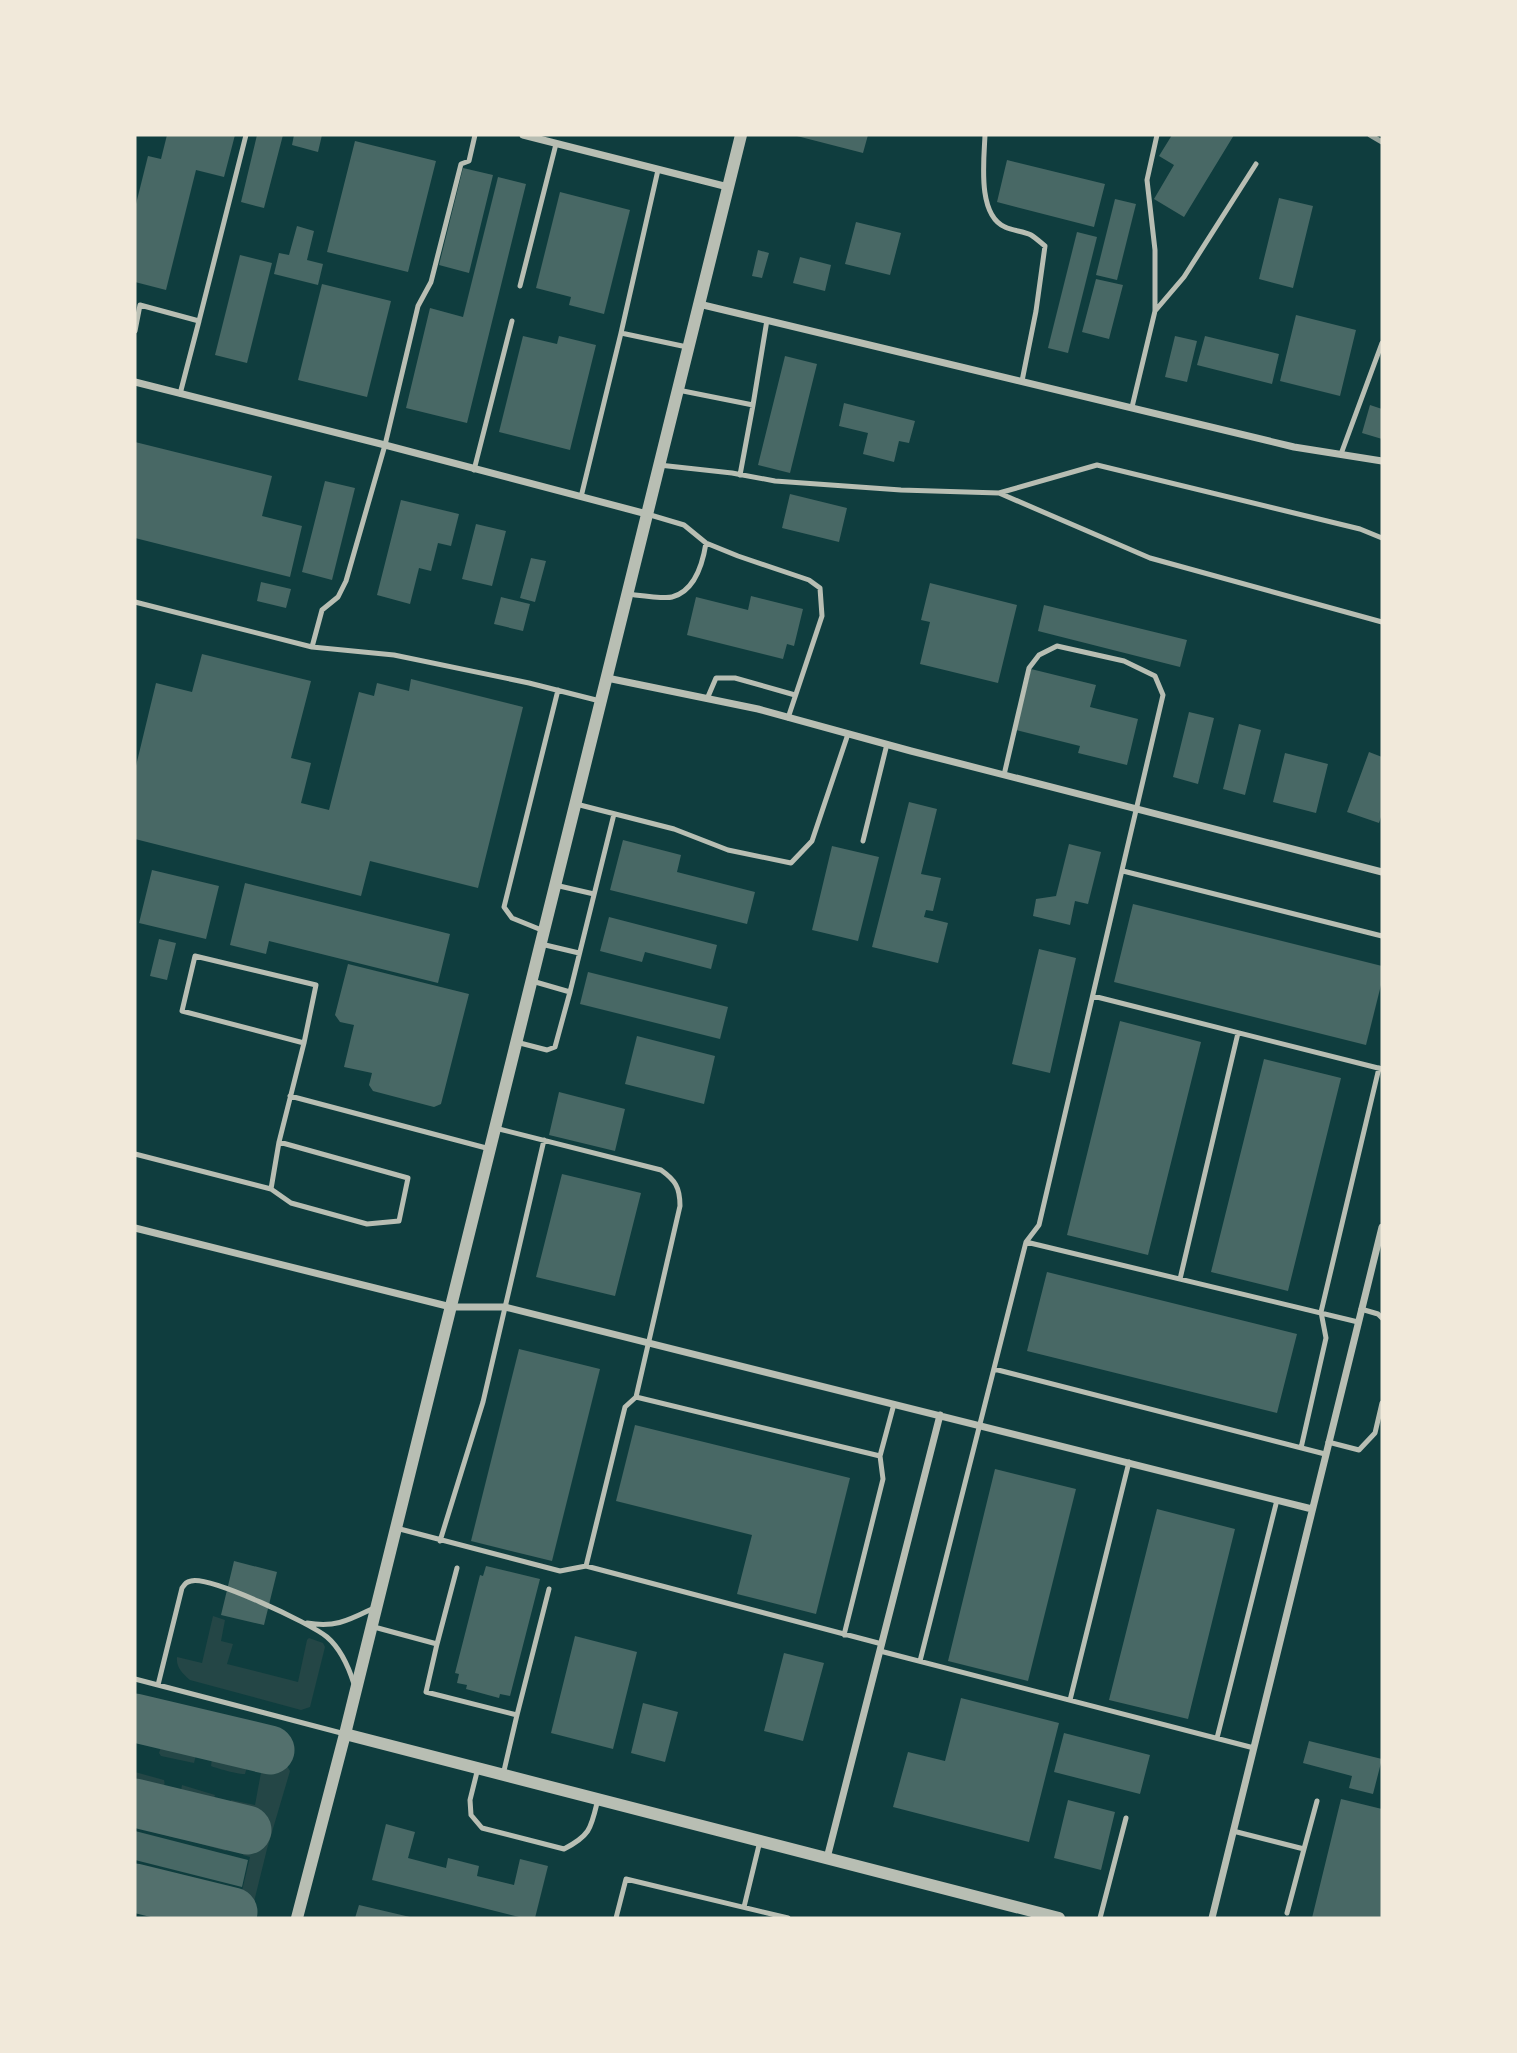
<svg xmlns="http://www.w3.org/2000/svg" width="1517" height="2053" viewBox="0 0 1517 2053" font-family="'Golos Text',sans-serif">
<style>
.green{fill:#244646}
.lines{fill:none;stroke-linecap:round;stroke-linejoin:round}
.taxiway{stroke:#53706d;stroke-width:49}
.building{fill:#486865}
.service{stroke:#b8beb3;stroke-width:5}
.minor{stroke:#b8beb3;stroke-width:7}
.tertiary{stroke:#b8beb3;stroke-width:12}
.rail{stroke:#97a49c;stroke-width:5}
</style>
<rect width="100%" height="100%" fill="#0f3d3e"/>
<!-- green -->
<path class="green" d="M 213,1616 L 225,1620 L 221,1641 L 233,1644 L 227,1664 L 298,1682 L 307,1640 L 309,1638 L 323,1643 L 325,1647 L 310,1707 L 301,1710 L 190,1680 C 182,1673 176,1667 177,1657 L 202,1663 Z
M 135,1699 L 267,1732 L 290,1771 L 267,1849 L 250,1918 L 232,1918 L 234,1907 L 209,1900 L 205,1894 L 208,1883 L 242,1891 L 250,1857 L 243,1855 L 251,1824 L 226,1817 L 231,1800 L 255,1805 L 265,1751 L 271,1752 L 272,1744 L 135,1710 Z
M 168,1732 L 196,1739 L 199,1743 L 194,1763 L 161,1756 L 159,1753 L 165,1734 Z
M 220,1745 L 247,1752 L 250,1756 L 245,1774 C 240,1775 216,1768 211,1766 L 213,1750 L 216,1746 Z
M 135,1772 L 164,1780 C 166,1786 162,1795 158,1800 L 135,1794 Z
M 182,1785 L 215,1795 L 211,1809 L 207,1813 L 178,1806 Z
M 149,1814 L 177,1821 L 179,1827 L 176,1838 L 142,1829 L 144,1819 Z
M 200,1826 L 227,1833 L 229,1840 L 226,1851 L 191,1841 L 194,1830 Z
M 158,1869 L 192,1878 L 189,1890 L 182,1893 L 159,1887 L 155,1880 Z"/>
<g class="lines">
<!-- taxiway -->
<path class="taxiway" d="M 135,1718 L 270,1750
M 135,1803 L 247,1830
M 135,1888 L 233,1912"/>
</g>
<!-- building -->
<path class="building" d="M 167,135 L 235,135 L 224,177 L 196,170 L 166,290 L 135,282 L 135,208 L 148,156 L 161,159 Z
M 257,135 L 283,135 L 264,208 L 241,202 Z
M 294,135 L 322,135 L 318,152 L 292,145 Z
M 793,135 L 868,135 L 863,153 Z
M 1172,135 L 1234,135 L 1184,217 L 1154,199 L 1174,165 L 1159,156 Z
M 355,141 L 436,161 L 408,272 L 327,252 Z
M 1007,160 L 1105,184 L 1094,227 L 997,202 Z
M 463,168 L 493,175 L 469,273 L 439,265 Z
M 498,177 L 526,184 L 467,423 L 406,408 L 430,308 L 463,317 Z
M 560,192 L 630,210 L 604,314 L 569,305 L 571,297 L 536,288 Z
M 1279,198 L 1313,206 L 1293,288 L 1259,279 Z
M 1115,199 L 1136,204 L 1117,280 L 1096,275 Z
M 856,222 L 901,233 L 890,275 L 845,264 Z
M 297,226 L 314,231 L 307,260 L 323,264 L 318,285 L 274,274 L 279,253 L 289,255 Z
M 1077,232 L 1097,237 L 1068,353 L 1048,348 Z
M 758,250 L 769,253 L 762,278 L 752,276 Z
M 240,255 L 272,263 L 247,363 L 215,355 Z
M 800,257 L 831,265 L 825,291 L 793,283 Z
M 1096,279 L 1123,285 L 1109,339 L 1082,332 Z
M 322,284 L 391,301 L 367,397 L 298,380 Z
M 1296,315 L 1356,330 L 1340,396 L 1280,381 Z
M 523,336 L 557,344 L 559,336 L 596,345 L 570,450 L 499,432 Z
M 1175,336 L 1197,341 L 1187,382 L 1165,377 Z
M 1205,336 L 1279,354 L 1272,384 L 1197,365 Z
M 785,356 L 817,364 L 790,473 L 758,465 Z
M 844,403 L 915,421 L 909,443 L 899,441 L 894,462 L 863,454 L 868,433 L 839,426 Z
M 1370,405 L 1382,409 L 1382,439 L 1362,433 Z
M 135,442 L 272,476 L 262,516 L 302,526 L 290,577 L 135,538 Z
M 325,481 L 355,488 L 332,580 L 302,572 Z
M 790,494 L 847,508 L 839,542 L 782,528 Z
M 401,500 L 459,514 L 451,546 L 438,543 L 431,571 L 419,568 L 410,604 L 377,595 Z
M 476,524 L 506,531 L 492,586 L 462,579 Z
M 531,558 L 546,561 L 535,602 L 520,598 Z
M 261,582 L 291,589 L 286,608 L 257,601 Z
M 930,583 L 1017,605 L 998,683 L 920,664 L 930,622 L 921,620 Z
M 751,596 L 803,609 L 794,646 L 787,644 L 783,659 L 687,635 L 696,597 L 748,610 Z
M 501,597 L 530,604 L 523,631 L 494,624 Z
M 1044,605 L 1187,640 L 1180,667 L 1038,631 Z
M 202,654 L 311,681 L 291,758 L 311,763 L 301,803 L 329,810 L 359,692 L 374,696 L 377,683 L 409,691 L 411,679 L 523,707 L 478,888 L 370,861 L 361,896 L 135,839 L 135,770 L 156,683 L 192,692 Z
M 1031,669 L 1096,685 L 1090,707 L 1138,719 L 1127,765 L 1078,753 L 1080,746 L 1016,730 Z
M 1189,712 L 1214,718 L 1198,784 L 1173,777 Z
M 1239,724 L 1261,730 L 1245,795 L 1223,789 Z
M 1369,752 L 1382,757 L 1382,814 L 1379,823 L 1347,812 Z
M 1285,753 L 1328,764 L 1316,813 L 1273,802 Z
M 909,802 L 937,809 L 921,874 L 941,878 L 933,911 L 926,910 L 924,917 L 948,923 L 938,963 L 872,947 Z
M 623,840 L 681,855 L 677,872 L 755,892 L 747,924 L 610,890 Z
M 1069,844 L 1101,852 L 1088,904 L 1075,901 L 1070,925 L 1033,916 L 1036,899 L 1056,896 Z
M 832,846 L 879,857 L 858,941 L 812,930 Z
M 152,870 L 219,886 L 206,939 L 139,923 Z
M 245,883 L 450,934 L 438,983 L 269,941 L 266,954 L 230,945 Z
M 1133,904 L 1382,966 L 1382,981 L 1366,1045 L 1114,982 Z
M 609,917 L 717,945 L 711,969 L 645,952 L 642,962 L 600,951 Z
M 159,939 L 176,943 L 167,980 L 150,976 Z
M 1039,949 L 1076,958 L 1050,1073 L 1012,1064 Z
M 348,964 L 469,994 L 441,1104 L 434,1107 L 373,1091 L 369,1085 L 372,1073 L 344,1067 L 354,1025 L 340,1022 L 335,1015 Z
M 588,972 L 728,1007 L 720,1039 L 580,1004 Z
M 1120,1021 L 1201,1042 L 1148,1255 L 1067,1235 Z
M 637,1036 L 715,1056 L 704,1104 L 625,1084 Z
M 1264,1059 L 1341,1078 L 1288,1291 L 1211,1272 Z
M 559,1092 L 625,1109 L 615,1151 L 549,1135 Z
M 562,1174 L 641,1193 L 615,1296 L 536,1277 Z
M 1047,1272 L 1297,1334 L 1277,1413 L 1027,1351 Z
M 519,1349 L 600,1369 L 552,1561 L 471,1541 Z
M 635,1425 L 850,1478 L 816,1614 L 737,1594 L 752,1535 L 616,1501 Z
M 995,1469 L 1076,1489 L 1028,1681 L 948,1661 Z
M 1157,1509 L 1235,1529 L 1188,1719 L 1109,1700 Z
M 234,1561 L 277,1572 L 264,1625 L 221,1615 Z
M 486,1566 L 540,1579 L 510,1696 L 500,1694 L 499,1698 L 466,1689 L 467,1685 L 457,1683 L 459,1674 L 455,1673 L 480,1575 L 483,1576 Z
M 575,1636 L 637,1652 L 613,1749 L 551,1733 Z
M 784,1653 L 824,1663 L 803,1741 L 764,1731 Z
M 961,1698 L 1059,1723 L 1029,1842 L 893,1807 L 908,1752 L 945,1761 Z
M 643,1703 L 678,1712 L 665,1762 L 631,1753 Z
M 1064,1733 L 1150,1755 L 1140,1794 L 1054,1772 Z
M 1309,1741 L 1382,1759 L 1373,1794 L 1349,1788 L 1352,1776 L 1303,1763 Z
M 1341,1799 L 1382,1809 L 1382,1918 L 1312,1918 Z
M 1068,1800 L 1115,1812 L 1101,1870 L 1054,1858 Z
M 386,1824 L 415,1832 L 408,1858 L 446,1868 L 448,1858 L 479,1866 L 477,1876 L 514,1885 L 520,1859 L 548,1866 L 535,1918 L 523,1918 L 372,1880 Z
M 135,1831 L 248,1860 L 242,1887 L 135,1860 Z
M 359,1905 L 410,1917 L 410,1918 L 355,1918 Z"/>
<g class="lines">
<!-- service -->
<path class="service" d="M 985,135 C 984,160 977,215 1005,227 C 1013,231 1024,231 1031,235 C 1036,238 1040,242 1045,246 L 1036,311 L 1022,381
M 658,170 L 621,333 L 687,347
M 520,286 L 556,144
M 1155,311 L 1184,277 L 1256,164
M 199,321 L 246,135
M 135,331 L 140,305 L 199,321 L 180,394
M 678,390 L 753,405 L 740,475
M 753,405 L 767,320
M 1132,407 L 1155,311 L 1155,250 L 1147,180 L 1157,135
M 1341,454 L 1382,343
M 659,465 L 732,473 L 775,481 L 901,490 L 999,493 L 1097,465 L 1360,529 L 1382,538
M 474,470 L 512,321
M 999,493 L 1150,558 L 1382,622
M 581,497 L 621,333
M 647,514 L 684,525 L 706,543 L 738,556 L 809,580 L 820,588 L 822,616 L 788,718
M 627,594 C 637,595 664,599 672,597 C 695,591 703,562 706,543
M 135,602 L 312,647 L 394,655 L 529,683 L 600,701
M 312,647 L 322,610 L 338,597 L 346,581 L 385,445 L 418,306 L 431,282 L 461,164 L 469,161 L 475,135
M 707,699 L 716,678 L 735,678 L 795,695
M 576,804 L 674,829 L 728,850 L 791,863 L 812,841 L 848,734
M 863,841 L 887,744
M 1123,871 L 1382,936
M 555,885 L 594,894
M 544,931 L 512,918 L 504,907 L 558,690
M 541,944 L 579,953
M 570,992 L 614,814
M 1093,996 L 1382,1069
M 516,1042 L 547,1050 L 555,1047 L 570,992 L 532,981
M 290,1096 L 490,1149
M 495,1128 L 661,1170 C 675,1180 680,1187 680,1206 L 636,1397 L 625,1407 L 586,1566 L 882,1644
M 279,1142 L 304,1043 L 316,985 L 195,956 L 182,1011 L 304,1043
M 135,1154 L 271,1189 L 291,1203 L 367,1224 L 399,1221 L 408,1178 L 279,1142 L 271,1189
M 1026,1242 L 1358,1322
M 1180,1279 L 1238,1033
M 1361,1309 L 1378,1314 L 1382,1318
M 994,1369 L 1325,1454
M 636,1397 L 880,1456 L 894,1404
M 1328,1442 L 1359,1450 L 1375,1433 L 1382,1403
M 1301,1448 L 1326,1338 L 1321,1312 L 1379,1068
M 396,1528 L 560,1571 L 586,1566
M 440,1541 L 483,1402 L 544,1140
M 307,1623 C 336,1628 349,1620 374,1608
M 374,1627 L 437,1644 L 457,1568
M 844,1635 L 883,1479 L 880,1456
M 437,1644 L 426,1692 L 517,1715 L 503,1775
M 880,1651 L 1254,1748
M 920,1661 L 1026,1242 L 1039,1225 L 1163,695 L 1155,676 L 1124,661 L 1057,646 L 1039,655 L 1029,668 L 1004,775
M 135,1679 L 345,1734
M 158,1685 L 182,1588 C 185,1584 186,1582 191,1581 C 210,1576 310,1623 327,1637 C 341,1649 349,1668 354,1684
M 1070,1700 L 1129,1462
M 517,1715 L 549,1589
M 1217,1738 L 1277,1500
M 478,1768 L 470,1800 L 471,1815 L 482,1828 L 564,1849 C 591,1835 591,1828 598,1799
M 1233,1831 L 1304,1849 L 1317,1801
M 744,1907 L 760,1841
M 1287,1913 L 1304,1849
M 616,1918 L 626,1879 L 788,1918
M 1100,1918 L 1126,1818"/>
<!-- minor -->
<path class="minor" d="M 523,135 L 728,187
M 699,304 L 1294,447 L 1382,461
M 135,382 L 385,445 L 647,514
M 607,678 L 758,709 L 911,751 L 1382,872
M 135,1228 L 451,1307 L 505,1307 L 1312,1509
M 827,1858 L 940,1415
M 1212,1918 L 1382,1227"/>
<!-- tertiary -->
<path class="tertiary" d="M 345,1734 L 1059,1918
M 297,1918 L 345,1734 L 741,135"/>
<!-- rail -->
<path class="rail" d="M 1370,135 L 1382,142"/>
</g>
<!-- border -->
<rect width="1517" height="2053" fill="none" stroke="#f1e9da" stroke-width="273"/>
</svg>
